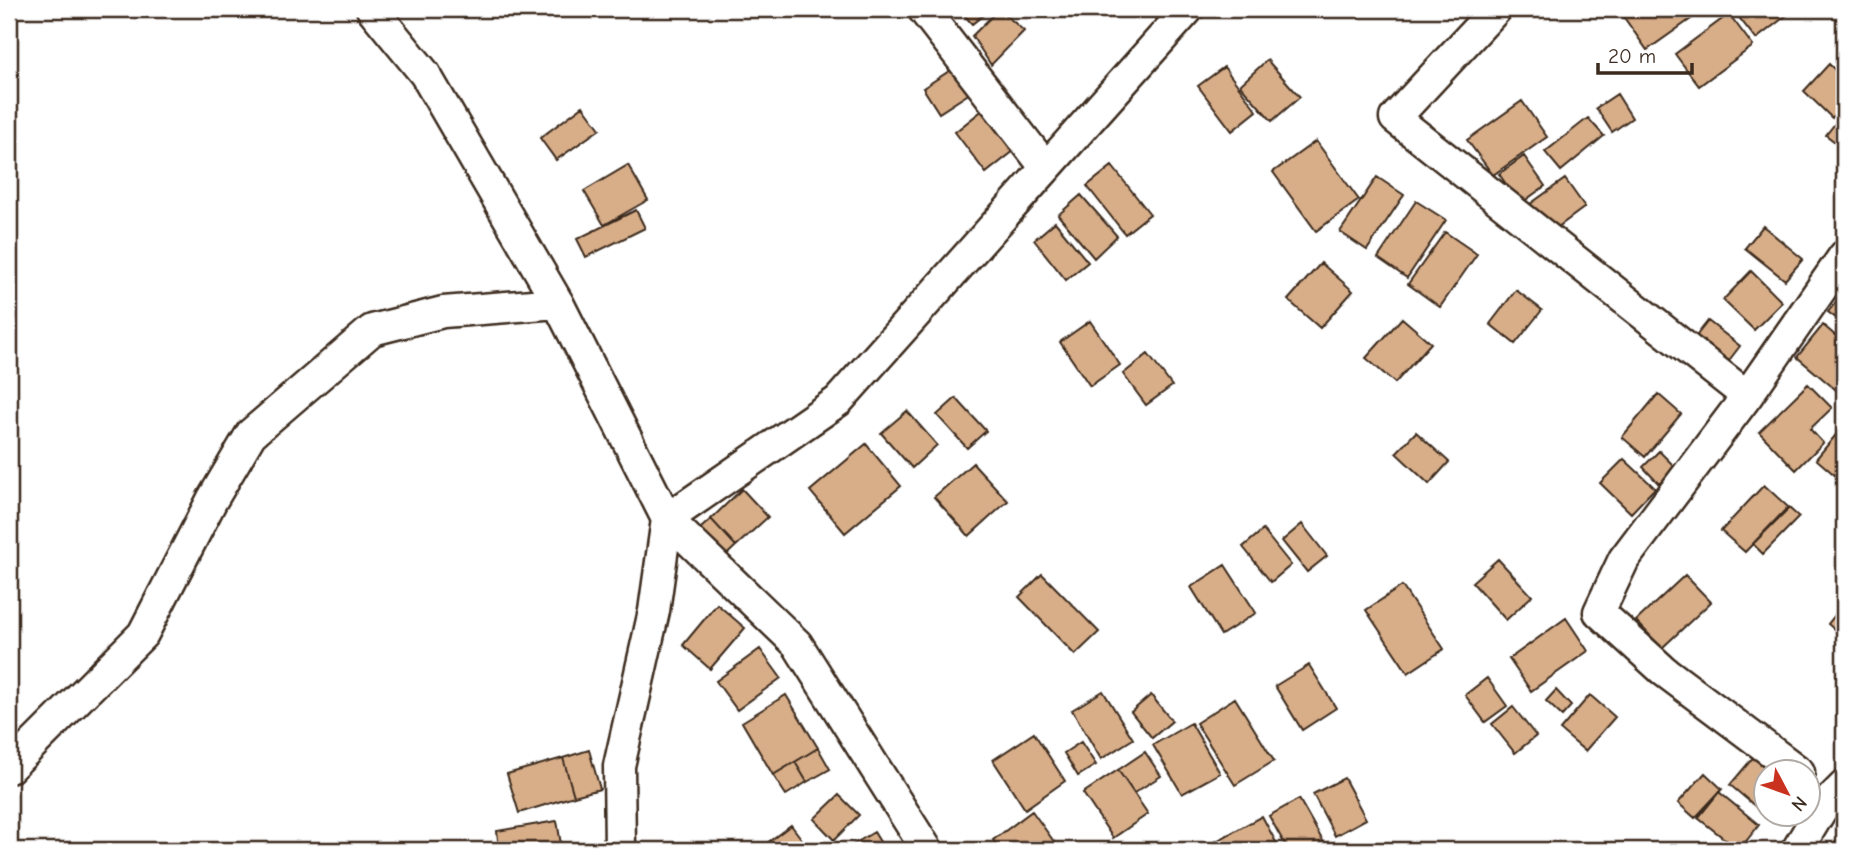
<svg xmlns="http://www.w3.org/2000/svg" width="1853" height="859" viewBox="0 0 1853 859" font-family="'Comic Neue',sans-serif">
<style>
.building{fill:#d8ae89;stroke:#3b2a1e;stroke-width:2}
.lines{fill:none;stroke-linecap:round;stroke-linejoin:round}
.street-casing{stroke:#3b2a1e;stroke-width:35}
.street{stroke:#fff;stroke-width:30}
</style>
<rect width="100%" height="100%" fill="#fff"/>
<filter id="ink" filterUnits="userSpaceOnUse"><feTurbulence type="fractalNoise" baseFrequency=".0143" numOctaves="2"/><feDisplacementMap in="SourceGraphic" scale="14" xChannelSelector="R" yChannelSelector="G"/><feConvolveMatrix kernelMatrix="1 2 1 2 8 2 1 2 1" color-interpolation-filters="sRGB"/></filter>
<g filter="url(#ink)">
<!-- building -->
<path class="building" d="M 959,9 L 991,9 L 972,24 Z
M 999,9 L 1024,31 L 991,65 L 972,36 Z
M 1618,9 L 1705,9 L 1647,50 Z
M 1738,9 L 1788,9 L 1791,12 L 1756,39 L 1734,11 Z
M 1729,14 L 1753,46 L 1699,86 L 1675,54 Z
M 1267,60 L 1300,97 L 1272,121 L 1240,85 Z
M 1829,64 L 1844,79 L 1844,104 L 1832,118 L 1804,91 Z
M 1224,67 L 1257,111 L 1232,131 L 1198,86 Z
M 954,68 L 970,93 L 939,113 L 923,88 Z
M 1617,94 L 1632,118 L 1612,132 L 1596,108 Z
M 1522,101 L 1547,137 L 1493,175 L 1467,140 Z
M 989,105 L 1020,146 L 986,173 L 955,132 Z
M 583,106 L 600,129 L 556,160 L 540,138 Z
M 1844,112 L 1844,149 L 1826,135 Z
M 1588,118 L 1604,136 L 1561,171 L 1545,152 Z
M 1316,141 L 1359,200 L 1316,231 L 1273,172 Z
M 1524,156 L 1545,186 L 1520,204 L 1499,174 Z
M 628,165 L 648,200 L 604,225 L 584,191 Z
M 1112,166 L 1150,214 L 1125,234 L 1087,186 Z
M 1377,177 L 1404,195 L 1367,250 L 1340,232 Z
M 1565,179 L 1585,207 L 1539,241 L 1519,212 Z
M 1081,195 L 1117,236 L 1094,258 L 1058,215 Z
M 1416,201 L 1446,220 L 1407,278 L 1378,258 Z
M 636,210 L 645,228 L 586,257 L 577,239 Z
M 1055,222 L 1088,262 L 1066,280 L 1034,240 Z
M 1763,226 L 1803,259 L 1785,280 L 1745,248 Z
M 1445,232 L 1477,254 L 1440,307 L 1408,284 Z
M 1321,263 L 1353,291 L 1320,328 L 1288,300 Z
M 1751,271 L 1782,302 L 1754,330 L 1723,300 Z
M 1516,290 L 1542,310 L 1515,344 L 1490,324 Z
M 1844,292 L 1844,324 L 1828,312 Z
M 1402,318 L 1431,343 L 1395,383 L 1366,358 Z
M 1090,321 L 1120,365 L 1090,386 L 1060,342 Z
M 1708,321 L 1740,346 L 1714,380 L 1682,354 Z
M 1823,325 L 1844,343 L 1842,395 L 1797,357 Z
M 1148,354 L 1172,386 L 1146,405 L 1123,374 Z
M 1808,384 L 1832,408 L 1810,429 L 1823,443 L 1796,470 L 1759,432 Z
M 1658,394 L 1681,414 L 1645,457 L 1622,437 Z
M 956,398 L 986,431 L 967,448 L 937,415 Z
M 907,411 L 937,445 L 912,468 L 881,433 Z
M 1844,425 L 1844,483 L 1816,459 Z
M 1416,432 L 1449,462 L 1429,484 L 1396,453 Z
M 866,444 L 901,486 L 845,533 L 810,491 Z
M 1659,451 L 1676,468 L 1659,484 L 1643,467 Z
M 1624,459 L 1655,488 L 1631,513 L 1600,483 Z
M 973,463 L 1008,501 L 969,536 L 934,497 Z
M 1764,485 L 1788,507 L 1745,552 L 1721,531 Z
M 742,489 L 768,517 L 736,546 L 711,519 Z
M 1789,508 L 1799,517 L 1763,554 L 1753,544 Z
M 711,519 L 736,546 L 717,564 L 691,537 Z
M 1302,524 L 1327,556 L 1307,572 L 1282,541 Z
M 1263,530 L 1291,565 L 1271,582 L 1243,547 Z
M 1498,559 L 1532,596 L 1506,620 L 1472,582 Z
M 1225,565 L 1256,613 L 1221,635 L 1191,587 Z
M 1042,574 L 1099,632 L 1075,655 L 1019,597 Z
M 1685,575 L 1711,602 L 1662,648 L 1636,621 Z
M 1402,586 L 1444,649 L 1408,673 L 1366,610 Z
M 717,604 L 745,628 L 710,669 L 683,645 Z
M 1844,604 L 1844,638 L 1828,624 Z
M 1566,618 L 1588,651 L 1531,691 L 1509,659 Z
M 760,649 L 781,678 L 737,710 L 716,681 Z
M 1309,665 L 1336,708 L 1302,730 L 1275,686 Z
M 1487,678 L 1507,706 L 1485,722 L 1465,695 Z
M 1556,690 L 1571,706 L 1562,716 L 1546,701 Z
M 1103,691 L 1133,739 L 1101,759 L 1072,710 Z
M 786,695 L 818,748 L 773,775 L 742,722 Z
M 1151,695 L 1172,721 L 1152,738 L 1131,712 Z
M 1590,695 L 1615,717 L 1585,751 L 1560,730 Z
M 1235,698 L 1274,761 L 1235,785 L 1196,723 Z
M 1513,707 L 1536,736 L 1515,753 L 1492,724 Z
M 1191,723 L 1220,773 L 1182,794 L 1153,745 Z
M 1034,733 L 1065,781 L 1025,809 L 993,760 Z
M 1081,742 L 1096,765 L 1078,776 L 1064,753 Z
M 818,748 L 830,769 L 807,782 L 795,762 Z
M 589,750 L 600,789 L 574,796 L 563,758 Z
M 1145,752 L 1161,776 L 1134,793 L 1118,770 Z
M 1756,754 L 1777,772 L 1766,772 L 1766,814 L 1781,814 L 1774,822 L 1730,785 Z
M 563,758 L 574,796 L 519,813 L 507,774 Z
M 795,762 L 807,782 L 786,795 L 773,775 Z
M 1118,770 L 1148,814 L 1113,838 L 1083,793 Z
M 1705,773 L 1722,789 L 1695,818 L 1678,803 Z
M 1344,778 L 1366,819 L 1335,836 L 1313,794 Z
M 1719,792 L 1759,825 L 1739,850 L 1698,818 Z
M 839,795 L 859,815 L 834,840 L 814,819 Z
M 1299,799 L 1328,850 L 1288,850 L 1269,816 Z
M 1032,811 L 1060,850 L 1000,850 L 993,840 Z
M 1262,816 L 1278,846 L 1271,850 L 1214,850 L 1211,844 Z
M 557,821 L 562,850 L 499,850 L 497,831 Z
M 791,825 L 810,850 L 758,850 Z
M 874,832 L 885,850 L 844,850 Z"/>
<g class="lines">
<!-- street casing -->
<g class="street-casing">
<path id="street" d="M 372,9 L 425,74 L 558,303 L 667,519 L 797,644 L 927,850
M 923,9 L 1046,168
M 1496,9 L 1395,118 L 1747,396
M 9,768 L 143,634 L 212,500 L 251,434 L 372,330 L 443,312 L 558,303
M 1799,772 L 1664,671 L 1599,612 L 1624,559 L 1747,396 L 1844,256
M 620,850 L 619,766 L 654,611 L 667,519 L 838,401 L 1188,9
M 1797,850 L 1823,807 L 1844,786"/>
</g>
<!-- street -->
<use href="#street" class="street"/>
</g>
</g>
<!-- margin -->
<rect width="1853" height="859" fill="none" stroke="#fff" stroke-width="35"/>
<rect x="18" y="18" width="1818" height="824" fill="none" stroke="#3b2a1e" stroke-width="2.5" filter="url(#ink)"/>
<!-- north arrow -->
<g transform="translate(1787 793) rotate(131)"><circle r="33" fill="#ffffff" stroke="#b1aaa5" stroke-width="2"/>
<path d="M0-5L12 26L0 18L-12 26Z" fill="#c8321e"/>
<text y="-10" font-size="19" font-weight="bold" text-anchor="middle" fill="#3b2a1e">N</text>
</g>
<!-- scale -->
<path d="M1598 63v10h94v-10" fill="none" stroke="#3b2a1e" stroke-width="3.5"/>
<text x="1608" y="63" font-size="21" fill="#3b2a1e" stroke="#ffffff" stroke-width="5" paint-order="stroke">20 m</text>
</svg>
